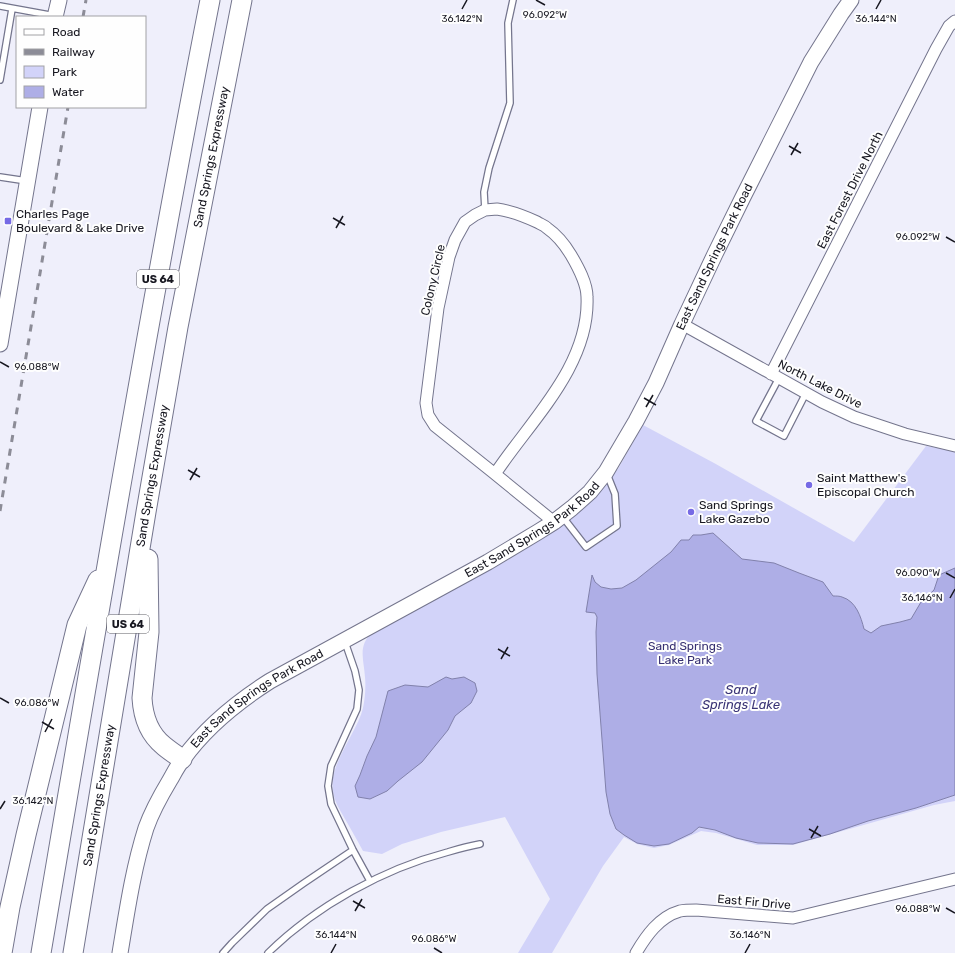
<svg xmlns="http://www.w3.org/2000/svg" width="955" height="953" viewBox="0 0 955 953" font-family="Rubik,sans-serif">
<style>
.green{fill:#d2d3f9}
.water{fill:#aeaee6;stroke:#8181ab}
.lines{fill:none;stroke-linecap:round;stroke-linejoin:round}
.lane-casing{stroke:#74758d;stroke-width:8}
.street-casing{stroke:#74758d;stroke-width:13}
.secondary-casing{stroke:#74758d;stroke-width:17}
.highway-casing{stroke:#74758d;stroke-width:21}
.lane{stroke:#fff;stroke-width:5.5}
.street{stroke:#fff;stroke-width:11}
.secondary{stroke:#fff;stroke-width:15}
.highway{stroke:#fff;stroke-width:19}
.rail{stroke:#8c8c97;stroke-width:3;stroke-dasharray:7 7;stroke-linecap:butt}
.ticks{fill:none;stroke:#171720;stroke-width:1.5}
.poi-dot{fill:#766ae5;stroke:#fefefe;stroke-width:1.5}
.labels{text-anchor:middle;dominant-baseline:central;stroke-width:4;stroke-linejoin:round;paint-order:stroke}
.shield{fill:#fefefe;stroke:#5c5c63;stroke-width:1}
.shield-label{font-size:11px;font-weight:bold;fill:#171720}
.street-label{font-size:12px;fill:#171720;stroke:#fefefe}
.poi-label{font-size:12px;fill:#171720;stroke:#fefefe;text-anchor:start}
.park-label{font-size:12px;fill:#373072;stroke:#fefefe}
.water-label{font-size:13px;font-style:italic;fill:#3a3476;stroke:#fefefe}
.ticks-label{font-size:10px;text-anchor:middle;fill:#171720;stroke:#fefefe;stroke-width:4;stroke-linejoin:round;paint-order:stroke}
</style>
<rect width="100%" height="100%" fill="#efeffb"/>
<!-- green -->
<path class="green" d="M 643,425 L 714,463 L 854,542 L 926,446 L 955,451 L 955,801 L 934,805 L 793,845 L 757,845 L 716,833 L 701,831 L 669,845 L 654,848 L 637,844 L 624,837 L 603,866 L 552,953 L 518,953 L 550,899 L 505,817 L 441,832 L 402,844 L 382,854 L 363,851 C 357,840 351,829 345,819 C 340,810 334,801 333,791 C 328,765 357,733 363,708 C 365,699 366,687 365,677 C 364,660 357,645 373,632 L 508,560 L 554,531 L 618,469 Z"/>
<!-- water -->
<path class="water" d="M 713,533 L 742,559 L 774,563 L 799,573 L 823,582 L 833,596 C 836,596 840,596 842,597 C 856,601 861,617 864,629 L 871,633 L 881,626 L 900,622 L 911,619 L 921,602 L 934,590 L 939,575 L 955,568 L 955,795 L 916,808 L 868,821 L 830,834 L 793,844 L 758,843 L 736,838 L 715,830 L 699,827 L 692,833 L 669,844 L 654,846 L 637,843 L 624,835 L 616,829 L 610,814 L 606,792 L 597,674 L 596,632 L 597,617 L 595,613 L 586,612 L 592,575 L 595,582 L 601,587 L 611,589 L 622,588 L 636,580 L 671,552 L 681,540 L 689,540 L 693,535 L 701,535 Z
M 446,677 L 452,679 L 464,677 L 475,683 L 477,691 L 471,703 L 455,716 L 448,730 L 422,762 L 398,781 L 387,791 L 370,799 L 358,797 L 355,786 L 360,775 L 367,756 L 376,737 L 388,691 L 405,685 L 428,687 Z"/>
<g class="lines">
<!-- lane casing -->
<g class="lane-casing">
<path id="lane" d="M 0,6 L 55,16
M 0,80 L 12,9
M 0,177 L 27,181
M 485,210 L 484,192 L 489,168 L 510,103 L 508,23 L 513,0
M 779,378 L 756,421 L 784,436 L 806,393
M 562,516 L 586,547 L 617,526 L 615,494 L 607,474
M 345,642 L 355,671 L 359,690 L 357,709 L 331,766 L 328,786 L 331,804 L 353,850 L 370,881
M 223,953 L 232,943 L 267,909 L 304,883 L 353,850
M 268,953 C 316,906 383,869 448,852 C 458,849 469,846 480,844"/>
</g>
<!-- street casing -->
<g class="street-casing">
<path id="street" d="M 497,209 C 511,211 524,216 537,222 C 540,224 544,225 547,228 C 557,235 565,245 571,255 C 578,267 587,283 587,297 C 590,366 530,421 495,474 L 435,426 L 428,415 L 426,403 L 438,308 L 449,257 L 455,240 L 465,222 L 475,215 L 485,210 Z
M 682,324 L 822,402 L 854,417 L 905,434 L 955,446
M 771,374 L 936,49 L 949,26 L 955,21
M 495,474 L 554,522
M 636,953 C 646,936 659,917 680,911 C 685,910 691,910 696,910 L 793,918 L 955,879"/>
</g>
<!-- secondary casing -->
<g class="secondary-casing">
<g id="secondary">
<path d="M 55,17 L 59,0"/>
<path d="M 0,344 L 40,107"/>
<path id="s1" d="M 120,953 C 127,911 133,869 146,828 C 152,811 161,795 170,780 C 174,773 178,765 183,759 C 206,727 237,702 270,681 L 488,562 L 538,532 L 554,522 L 572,508 L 590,492 L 606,472 L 636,421 L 656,383 L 682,324 L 715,254 L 743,197 L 811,62 L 841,14 L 851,0"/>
</g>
</g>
<!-- highway casing -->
<g class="highway-casing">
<g id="highway">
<path d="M 148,559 L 149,632 L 142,698 C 143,716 149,734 164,746 C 170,751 176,755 182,759"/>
<path d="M 2,953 L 10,907 L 26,835 L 77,625 L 98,580"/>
<path d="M 41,953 C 95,635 148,317 210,0"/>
<path id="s2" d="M 73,953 L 146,512 L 178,327 L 242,0"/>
</g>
</g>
<!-- lane -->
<use href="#lane" class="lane"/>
<!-- street -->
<use href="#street" class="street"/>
<!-- secondary -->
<use href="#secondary" class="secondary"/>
<!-- highway -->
<use href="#highway" class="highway"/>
<!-- rail -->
<path class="rail" d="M 83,17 L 86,0
M 0,511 L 68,107"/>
</g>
<!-- ticks -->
<path class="ticks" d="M 536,0 L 545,5M 462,9 L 467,0M 876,9 L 881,0M 789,146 L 801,153M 791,155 L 798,143M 333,218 L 345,225M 336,228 L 343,216M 946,237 L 955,242M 0,362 L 9,367M 644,398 L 656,405M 646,407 L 653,395M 188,470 L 200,477M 190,480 L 197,468M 946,573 L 955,578M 950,598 L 955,589M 498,649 L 510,656M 501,659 L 508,647M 0,698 L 9,703M 42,722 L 54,729M 45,732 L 52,719M 0,809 L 5,801M 809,829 L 821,836M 811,838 L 818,826M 353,901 L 365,908M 946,908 L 955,913M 355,911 L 362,899M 434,948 L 442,953M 331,953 L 336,944M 745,953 L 750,944"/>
<!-- markers -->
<g class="poi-dot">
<rect x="4" y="217" width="8" height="8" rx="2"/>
<circle cx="809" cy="485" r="4"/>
<circle cx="691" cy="512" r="4"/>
</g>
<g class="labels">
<!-- shield labels -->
<g class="shield">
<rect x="137" y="270" width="42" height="18" rx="3"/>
<rect x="107" y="615" width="42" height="18" rx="3"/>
</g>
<g class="shield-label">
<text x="158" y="279">US 64</text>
<text x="128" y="624">US 64</text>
</g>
<!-- street labels -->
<g class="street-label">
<text stroke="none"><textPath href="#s2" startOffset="808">Sand Springs Expressway</textPath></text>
<text transform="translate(850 190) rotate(-63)">East Forest Drive North</text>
<text stroke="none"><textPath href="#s1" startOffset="963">East Sand Springs Park Road</textPath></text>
<text transform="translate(433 280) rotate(-77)">Colony Circle</text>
<text transform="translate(820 384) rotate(27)">North Lake Drive</text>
<text stroke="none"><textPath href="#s2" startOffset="484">Sand Springs Expressway</textPath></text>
<text stroke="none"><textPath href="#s1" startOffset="627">East Sand Springs Park Road</textPath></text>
<text stroke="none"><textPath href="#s1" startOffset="303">East Sand Springs Park Road</textPath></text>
<text stroke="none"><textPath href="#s2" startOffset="160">Sand Springs Expressway</textPath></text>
<text transform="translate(754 902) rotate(5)">East Fir Drive</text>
</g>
<!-- poi labels -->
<g class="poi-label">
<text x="16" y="214">Charles Page<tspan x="16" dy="14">Boulevard &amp; Lake Drive</tspan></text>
<text x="817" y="478">Saint Matthew's<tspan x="817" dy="14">Episcopal Church</tspan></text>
<text x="699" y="505">Sand Springs<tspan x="699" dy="14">Lake Gazebo</tspan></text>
</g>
<!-- park labels -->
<g class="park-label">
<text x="685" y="646">Sand Springs<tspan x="685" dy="14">Lake Park</tspan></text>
</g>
<!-- water labels -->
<g class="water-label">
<text x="741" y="689">Sand<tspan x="741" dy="15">Springs Lake</tspan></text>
</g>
</g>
<g class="ticks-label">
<text x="545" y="18">96.092°W</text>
<text x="462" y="22">36.142°N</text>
<text x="876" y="22">36.144°N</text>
<text x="918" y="240">96.092°W</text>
<text x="37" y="370">96.088°W</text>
<text x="918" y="576">96.090°W</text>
<text x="922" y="601">36.146°N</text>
<text x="37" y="706">96.086°W</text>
<text x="33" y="804">36.142°N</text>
<text x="918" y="912">96.088°W</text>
<text x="336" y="938">36.144°N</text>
<text x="750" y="938">36.146°N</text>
<text x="434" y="942">96.086°W</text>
</g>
<!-- legend -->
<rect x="16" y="16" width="130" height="92" fill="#fefefe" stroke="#a2a2a5"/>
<rect x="24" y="29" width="20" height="6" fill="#ffffff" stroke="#a2a2a5"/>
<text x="52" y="36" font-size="12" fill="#171720">Road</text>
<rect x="24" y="49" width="20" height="6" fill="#8c8c97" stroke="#a2a2a5"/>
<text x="52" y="56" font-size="12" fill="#171720">Railway</text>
<rect x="24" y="66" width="20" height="12" fill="#d2d3f9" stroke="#a2a2a5"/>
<text x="52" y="76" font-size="12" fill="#171720">Park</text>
<rect x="24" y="86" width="20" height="12" fill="#aeaee6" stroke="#a2a2a5"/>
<text x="52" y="96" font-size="12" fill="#171720">Water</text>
</svg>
